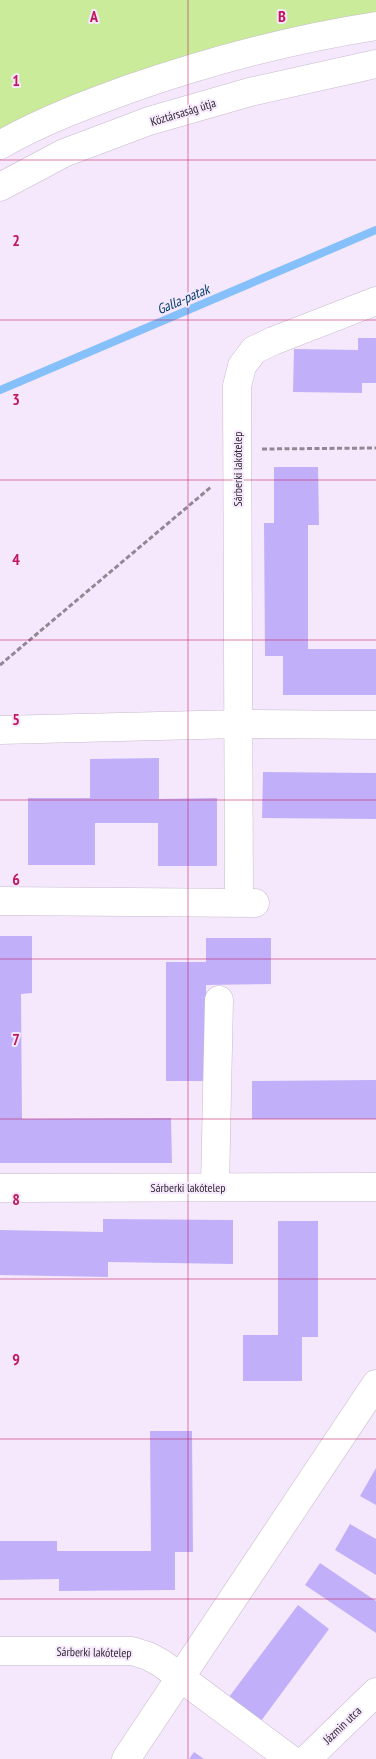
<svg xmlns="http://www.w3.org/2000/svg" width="376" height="1759" viewBox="0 0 376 1759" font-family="'PT Sans Narrow',sans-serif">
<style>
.green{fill:#c9eb9a}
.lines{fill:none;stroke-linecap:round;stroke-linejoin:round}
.stream{stroke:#85c0fa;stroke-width:8}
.building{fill:#c1b0f9}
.minor-casing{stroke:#c7bacc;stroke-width:29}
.path{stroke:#918895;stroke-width:3;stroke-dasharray:5 2.5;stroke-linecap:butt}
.minor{stroke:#fff;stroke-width:28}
.grid{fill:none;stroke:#c2185b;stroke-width:1;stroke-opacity:0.55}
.labels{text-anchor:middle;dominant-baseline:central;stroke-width:4;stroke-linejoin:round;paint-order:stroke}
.street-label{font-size:12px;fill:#2e2930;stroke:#f6e8fc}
.water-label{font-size:14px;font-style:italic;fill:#033d6b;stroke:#f6e8fc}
.grid-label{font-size:16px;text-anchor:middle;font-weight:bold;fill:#c2185b;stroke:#f6e8fc;stroke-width:4;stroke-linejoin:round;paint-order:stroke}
</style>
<rect width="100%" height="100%" fill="#f6e8fc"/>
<!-- green -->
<path class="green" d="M 0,0 L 376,0 L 376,26 L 298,40 L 0,146 Z"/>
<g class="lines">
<!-- stream -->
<path class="stream" d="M 0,390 L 376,230"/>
</g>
<!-- building -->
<path class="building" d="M 358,338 L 376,338 L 376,383 L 362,383 L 362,393 L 293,392 L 294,349 L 358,350 Z
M 274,467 L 318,467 L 319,525 L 308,525 L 308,649 L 376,649 L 376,695 L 283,695 L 283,656 L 265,656 L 264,523 L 274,523 Z
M 159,758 L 159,799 L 217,798 L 217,866 L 158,866 L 158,823 L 95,823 L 95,865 L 28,865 L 28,798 L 90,798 L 90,759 Z
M 263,772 L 376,773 L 376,819 L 262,818 Z
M 0,936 L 32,936 L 32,993 L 21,994 L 22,1119 L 171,1118 L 172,1163 L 0,1163 Z
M 206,938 L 271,938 L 271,984 L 206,985 L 207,1081 L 166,1081 L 166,962 L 206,962 Z
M 376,1080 L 376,1119 L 252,1119 L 252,1081 Z
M 103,1219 L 233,1220 L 233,1264 L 108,1262 L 108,1277 L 0,1275 L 0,1230 L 103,1232 Z
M 278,1221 L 318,1221 L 318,1337 L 302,1337 L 302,1381 L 243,1381 L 243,1335 L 278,1335 Z
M 150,1431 L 192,1431 L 193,1552 L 175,1552 L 175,1590 L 59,1591 L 59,1579 L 0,1580 L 0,1541 L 57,1541 L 57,1551 L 151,1551 Z
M 376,1468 L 376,1505 L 360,1496 Z
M 350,1524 L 376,1539 L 376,1575 L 335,1550 Z
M 320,1563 L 376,1601 L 376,1633 L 305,1585 Z
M 298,1605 L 329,1629 L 261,1721 L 229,1697 Z
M 194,1752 L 204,1759 L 189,1759 Z"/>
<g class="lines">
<!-- minor casing -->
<g class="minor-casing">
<path id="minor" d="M 0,145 C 40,122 85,105 129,89 C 209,61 292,39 376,26
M 0,187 L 64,153 L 149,121 L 250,92 L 376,64
M 0,730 L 239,724 L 376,725
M 0,901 L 255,903
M 239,902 L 237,386 L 242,366 L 254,350 L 273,341 L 376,301
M 215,1187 L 219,1000
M 0,1188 L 376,1187
M 0,1651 L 132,1651 L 148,1656 L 161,1663 L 290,1759
M 126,1759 L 376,1384
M 307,1759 L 376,1692"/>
</g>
<!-- path -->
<path class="path" d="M 262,449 L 376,448
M 0,665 L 211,487"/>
<!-- minor -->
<use href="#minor" class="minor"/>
</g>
<!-- grid -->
<path class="grid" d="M 188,0 L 188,1759M 0,160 L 376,160M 0,320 L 376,320M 0,480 L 376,480M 0,640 L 376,640M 0,800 L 376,800M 0,959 L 376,959M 0,1119 L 376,1119M 0,1279 L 376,1279M 0,1439 L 376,1439M 0,1599 L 376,1599"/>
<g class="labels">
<!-- street labels -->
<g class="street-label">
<text transform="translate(183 112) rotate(-17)">Köztársaság útja</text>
<text transform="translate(237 469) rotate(-90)">Sárberki lakótelep</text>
<text x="188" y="1187">Sárberki lakótelep</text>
<text transform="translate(94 1652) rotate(1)">Sárberki lakótelep</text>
<text transform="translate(342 1725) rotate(-44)">Jázmin utca</text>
</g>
<!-- water labels -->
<g class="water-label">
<text transform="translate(183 299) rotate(-23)">Galla-patak</text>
</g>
</g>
<g class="grid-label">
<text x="94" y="22">A</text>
<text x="282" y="22">B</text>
<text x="16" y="86">1</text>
<text x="16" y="246">2</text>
<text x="16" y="405">3</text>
<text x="16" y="565">4</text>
<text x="16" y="725">5</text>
<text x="16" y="885">6</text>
<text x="16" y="1045">7</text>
<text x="16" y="1205">8</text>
<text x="16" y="1365">9</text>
</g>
</svg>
